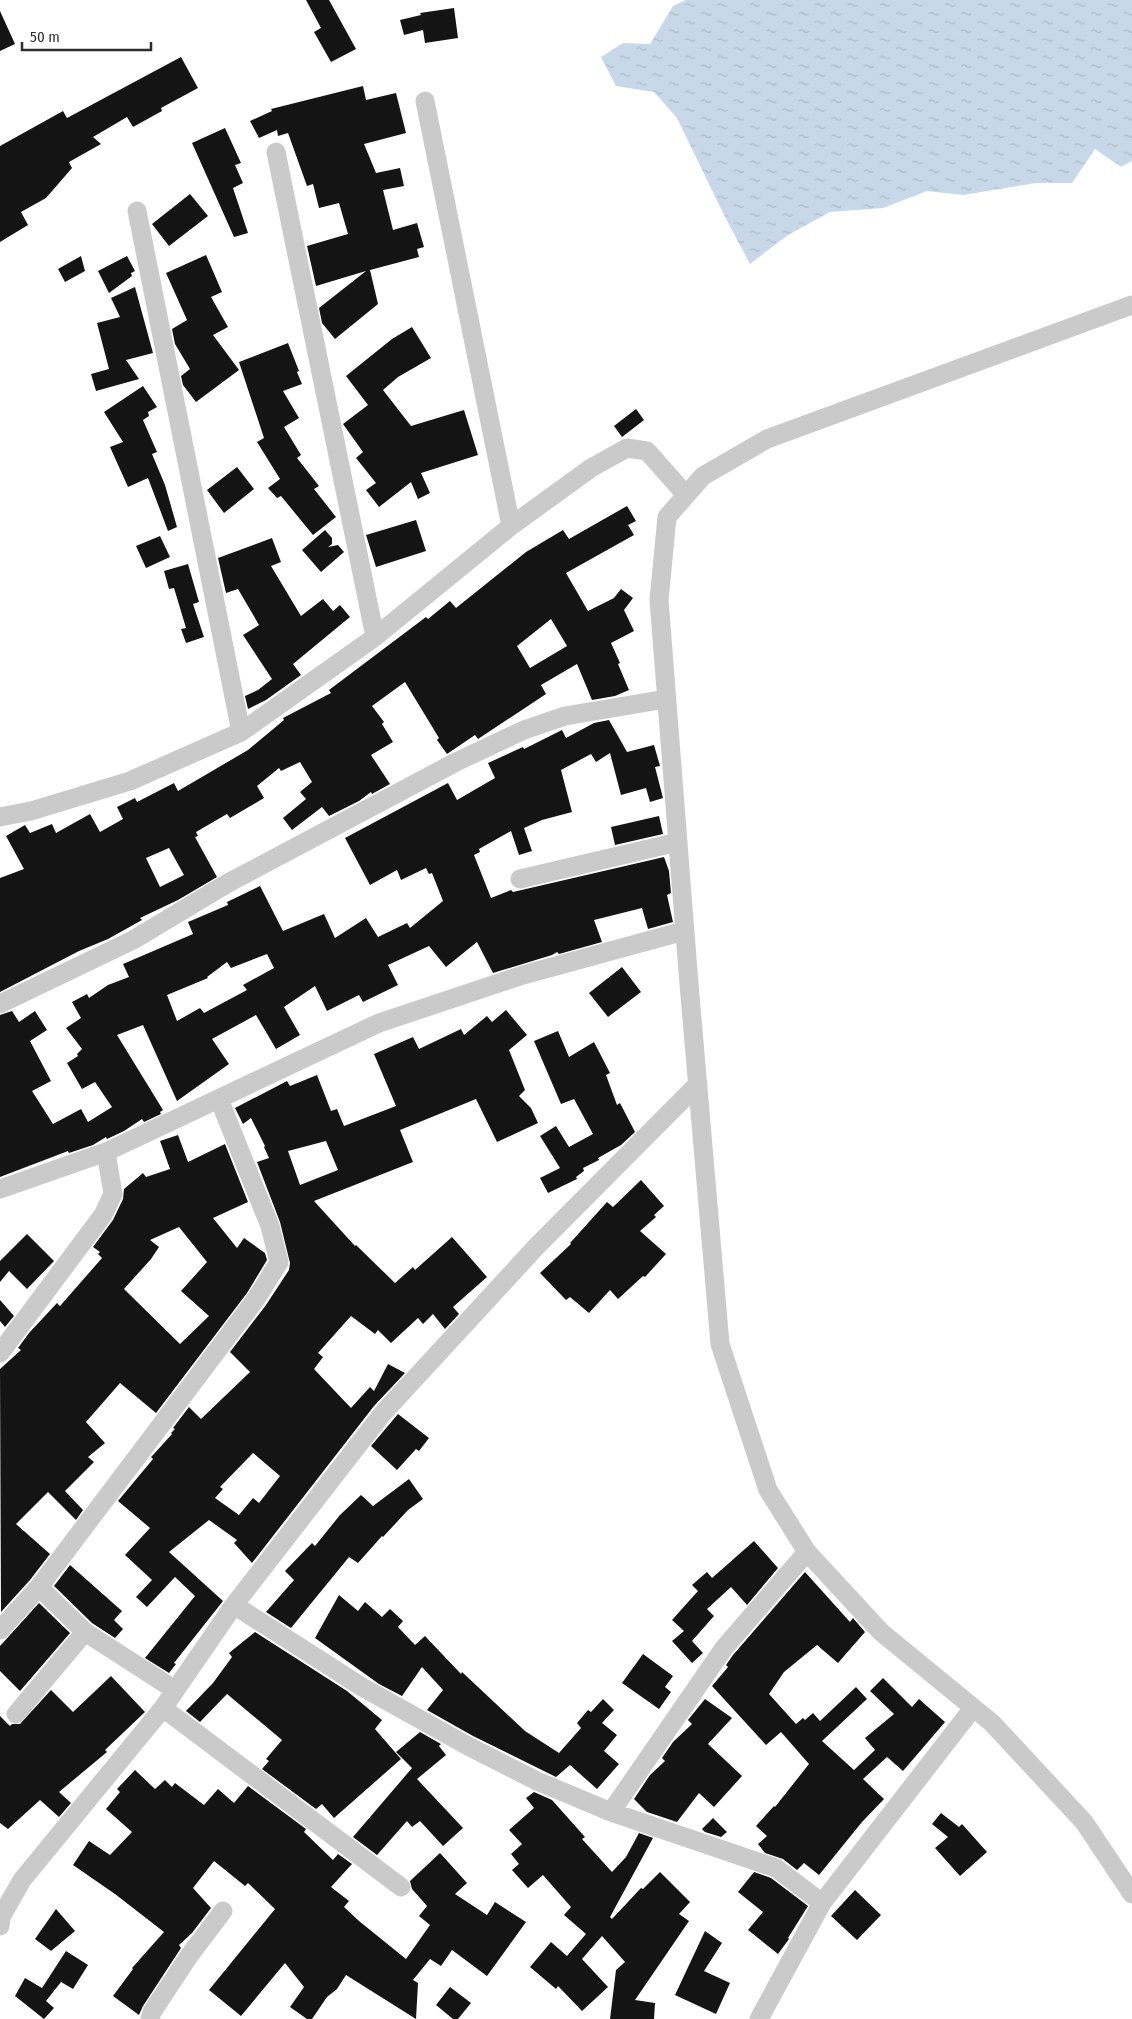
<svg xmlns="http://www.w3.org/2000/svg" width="1132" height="2019" viewBox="0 0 1132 2019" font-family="'Fira Sans Condensed',sans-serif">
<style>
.water{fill:url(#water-ripples)}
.building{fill:#141414;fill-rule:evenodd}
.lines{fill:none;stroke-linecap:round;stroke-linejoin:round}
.minor{stroke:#cacaca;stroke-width:19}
</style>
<defs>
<pattern id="water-ripples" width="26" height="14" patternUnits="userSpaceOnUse" patternTransform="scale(1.25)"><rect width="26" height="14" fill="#c9d8e8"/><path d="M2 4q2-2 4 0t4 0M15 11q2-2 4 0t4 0" fill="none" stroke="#adbac7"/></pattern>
</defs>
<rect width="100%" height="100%" fill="#fff"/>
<!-- water -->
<path class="water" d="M 686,0 L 1132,0 L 1132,161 L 1121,167 L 1095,149 L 1072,183 L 1036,183 L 963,195 L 927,191 L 883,208 L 830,212 L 788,235 L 750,264 L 723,213 L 677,118 L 654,92 L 616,86 L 601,57 L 623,43 L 650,44 L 673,6 Z"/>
<!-- building -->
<path class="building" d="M 306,0 L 329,0 L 356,49 L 331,62 L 314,32 L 321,28 Z
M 454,8 L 458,38 L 425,43 L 423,30 L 404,35 L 400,20 L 421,15 L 420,13 Z
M 0,11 L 15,44 L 0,51 Z
M 181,57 L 198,88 L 161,108 L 162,111 L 133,127 L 127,117 L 93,137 L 101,144 L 69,162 L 72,168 L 46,198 L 21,212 L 28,225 L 0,242 L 0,146 L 63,111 L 67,118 Z
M 363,86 L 366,100 L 396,93 L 406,133 L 364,144 L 376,173 L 400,168 L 404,186 L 383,190 L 393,230 L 417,223 L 424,247 L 417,249 L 419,257 L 370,270 L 378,304 L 335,339 L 322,323 L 319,308 L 366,271 L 316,286 L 307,246 L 348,234 L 339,203 L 319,208 L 313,184 L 307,186 L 288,133 L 278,136 L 277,130 L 259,138 L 250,121 L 272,111 L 271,109 Z
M 225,128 L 241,163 L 235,165 L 243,183 L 233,188 L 248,233 L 234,237 L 192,143 Z
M 190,194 L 208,216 L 169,246 L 152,224 Z
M 206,255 L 222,292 L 211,297 L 228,327 L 213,335 L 239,370 L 196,402 L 183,385 L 181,376 L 190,369 L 175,344 L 172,329 L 187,320 L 166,273 Z
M 81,256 L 85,271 L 65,282 L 58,269 Z
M 127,256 L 135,271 L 131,273 L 132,276 L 109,293 L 98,271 Z
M 135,287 L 153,353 L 126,360 L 139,379 L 96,391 L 91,374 L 109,369 L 97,323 L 120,317 L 111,298 Z
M 412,327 L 431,358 L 398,377 L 383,390 L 411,426 L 464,410 L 478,455 L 421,473 L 430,493 L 418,499 L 411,482 L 379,507 L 366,490 L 376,483 L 356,458 L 363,452 L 343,424 L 368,405 L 346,376 L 392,339 Z
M 288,343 L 299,371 L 297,372 L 302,384 L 283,391 L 299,418 L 284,427 L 301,455 L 297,458 L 319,486 L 314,489 L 336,517 L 313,535 L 281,496 L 277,498 L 268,488 L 280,479 L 257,442 L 264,438 L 239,362 Z
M 143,386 L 157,407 L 148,412 L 149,416 L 143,420 L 157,452 L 152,454 L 165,485 L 177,527 L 168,531 L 148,478 L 128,487 L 110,447 L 123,442 L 104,412 Z
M 636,409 L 644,420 L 622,437 L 614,426 Z
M 237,467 L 254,489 L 224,513 L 207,490 Z
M 627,506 L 636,521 L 628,525 L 634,535 L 566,573 L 588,611 L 614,598 L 621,589 L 633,598 L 624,610 L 634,631 L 611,643 L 620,663 L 618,664 L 629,690 L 615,696 L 592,700 L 577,664 L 541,685 L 546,694 L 478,739 L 475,735 L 447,754 L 437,740 L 439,738 L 405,682 L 372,706 L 384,722 L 382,724 L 393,742 L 371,755 L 390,784 L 372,794 L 371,792 L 359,801 L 329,816 L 322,807 L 292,830 L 283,818 L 306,799 L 300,792 L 312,782 L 300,762 L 281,771 L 279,768 L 257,786 L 264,798 L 230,818 L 227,814 L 196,832 L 198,836 L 195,837 L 217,877 L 178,900 L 140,918 L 142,920 L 108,939 L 79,951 L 0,992 L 0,878 L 24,869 L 6,836 L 25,825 L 30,833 L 52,824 L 56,833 L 90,814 L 100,832 L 123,819 L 117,807 L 135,798 L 137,802 L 174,783 L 178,791 L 248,750 L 284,720 L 283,718 L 331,693 L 329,690 L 426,617 L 428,619 L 450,601 L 456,608 L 526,552 L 563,530 L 569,539 ZM 551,619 L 567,646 L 530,668 L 517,646 ZM 169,848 L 184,875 L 160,887 L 146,858 Z
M 416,520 L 426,551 L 376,567 L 366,535 Z
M 325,530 L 332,538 L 332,544 L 328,547 L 338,545 L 344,552 L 321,572 L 302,550 Z
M 160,536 L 170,557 L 146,568 L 136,546 Z
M 272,538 L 281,562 L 271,566 L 301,616 L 323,599 L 333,611 L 340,605 L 350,617 L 293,664 L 301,675 L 266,700 L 248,709 L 245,696 L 258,690 L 272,679 L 243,635 L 259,625 L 238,589 L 226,593 L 218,558 Z
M 188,564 L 199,602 L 193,604 L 204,637 L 186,643 L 181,629 L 186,628 L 174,588 L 169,589 L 164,571 Z
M 609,720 L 627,752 L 654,745 L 660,766 L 655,767 L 663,798 L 650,802 L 646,788 L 621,795 L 610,753 L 596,762 L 591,754 L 561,770 L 572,812 L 542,820 L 524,828 L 532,851 L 519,855 L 511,831 L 479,849 L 480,852 L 474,855 L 491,898 L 511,890 L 513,892 L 664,857 L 669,871 L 671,893 L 667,895 L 673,922 L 648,929 L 642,908 L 594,920 L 602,942 L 559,954 L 557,952 L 552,955 L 493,973 L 477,942 L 446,967 L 429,946 L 388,965 L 398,985 L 363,1002 L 359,995 L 327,1011 L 315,986 L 284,1007 L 300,1035 L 276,1049 L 256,1015 L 212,1039 L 229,1064 L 177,1101 L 143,1025 L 117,1035 L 163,1110 L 160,1112 L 161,1114 L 144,1122 L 142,1119 L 124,1131 L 107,1139 L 106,1137 L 93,1145 L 69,1153 L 68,1151 L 0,1177 L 0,1015 L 12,1011 L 19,1022 L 35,1011 L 47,1030 L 30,1041 L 51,1081 L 32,1091 L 53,1124 L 81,1109 L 88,1122 L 112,1107 L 95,1082 L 82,1089 L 67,1063 L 78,1056 L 77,1054 L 82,1049 L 66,1028 L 81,1018 L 72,1002 L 87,994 L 89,998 L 108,985 L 129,977 L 123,964 L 193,934 L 188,922 L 228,905 L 227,902 L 260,886 L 283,931 L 324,914 L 335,938 L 366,918 L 378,937 L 407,923 L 410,928 L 443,901 L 432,873 L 429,874 L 426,868 L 401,880 L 397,870 L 370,885 L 345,838 L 448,783 L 457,800 L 495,778 L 488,763 L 523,747 L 524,749 L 562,730 L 566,738 L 594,723 ZM 267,954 L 274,968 L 243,985 L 247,990 L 204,1013 L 200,1008 L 177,1021 L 167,995 L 208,978 L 207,977 L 227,962 L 231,968 Z
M 659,816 L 663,834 L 615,845 L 611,827 Z
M 622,967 L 641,992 L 608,1017 L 589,993 Z
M 506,1010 L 527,1035 L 509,1050 L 525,1090 L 519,1096 L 531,1108 L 538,1123 L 497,1142 L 476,1099 L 400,1130 L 413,1162 L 314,1201 L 355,1246 L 356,1245 L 395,1283 L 413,1267 L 415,1270 L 452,1237 L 487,1277 L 453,1307 L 459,1314 L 445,1329 L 433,1314 L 423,1324 L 418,1318 L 391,1343 L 378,1330 L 375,1334 L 351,1316 L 318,1353 L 323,1357 L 314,1369 L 351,1408 L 370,1387 L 374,1391 L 388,1364 L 405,1373 L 374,1406 L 252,1563 L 234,1543 L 237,1540 L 209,1520 L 169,1552 L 223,1601 L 174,1663 L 176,1664 L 169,1673 L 145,1658 L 195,1596 L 175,1577 L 147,1607 L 136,1597 L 152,1580 L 125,1555 L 150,1528 L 118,1501 L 153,1459 L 151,1457 L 153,1455 L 172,1434 L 171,1433 L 175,1429 L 173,1428 L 189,1407 L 201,1419 L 250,1372 L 230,1352 L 266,1305 L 289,1270 L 290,1263 L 280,1222 L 257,1162 L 269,1158 L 264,1147 L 265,1146 L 251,1118 L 243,1124 L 235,1108 L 287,1081 L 290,1086 L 317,1075 L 331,1111 L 337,1109 L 344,1126 L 396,1106 L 374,1054 L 413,1037 L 419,1049 L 461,1029 L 464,1035 L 487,1016 L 492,1022 ZM 326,1141 L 338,1170 L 300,1185 L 288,1151 ZM 253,1453 L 280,1476 L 259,1503 L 253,1498 L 239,1515 L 215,1498 L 223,1489 L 220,1487 Z
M 558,1031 L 569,1057 L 594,1042 L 610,1073 L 606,1075 L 617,1105 L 620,1103 L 635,1132 L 621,1145 L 598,1158 L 599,1160 L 583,1168 L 584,1171 L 576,1177 L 577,1179 L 548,1193 L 540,1178 L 560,1168 L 540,1136 L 556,1126 L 569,1147 L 593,1134 L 574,1099 L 561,1104 L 534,1041 Z
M 178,1135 L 188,1162 L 225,1144 L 248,1202 L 213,1218 L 237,1248 L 244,1238 L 265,1253 L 267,1260 L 247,1293 L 156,1413 L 120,1383 L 86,1422 L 105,1443 L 88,1457 L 94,1462 L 65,1491 L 83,1510 L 76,1520 L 48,1492 L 16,1524 L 50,1554 L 30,1580 L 1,1612 L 0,1369 L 21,1350 L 18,1348 L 29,1333 L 57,1303 L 60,1306 L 102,1258 L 98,1254 L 100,1252 L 93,1247 L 113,1220 L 123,1199 L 124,1189 L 143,1173 L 146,1177 L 170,1169 L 160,1141 ZM 179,1227 L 207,1262 L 181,1291 L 209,1316 L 180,1344 L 124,1289 L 151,1259 L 159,1247 L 150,1240 Z
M 641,1180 L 664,1206 L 654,1215 L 656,1217 L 640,1231 L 666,1254 L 645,1277 L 643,1276 L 618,1299 L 610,1290 L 589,1313 L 570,1297 L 566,1300 L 540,1273 L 571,1244 L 570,1243 L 607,1202 L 613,1207 Z
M 27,1234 L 54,1261 L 27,1289 L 9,1271 L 0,1282 L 0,1261 Z
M 0,1300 L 14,1316 L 5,1327 L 0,1321 Z
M 398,1414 L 429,1438 L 419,1451 L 416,1449 L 397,1470 L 371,1446 Z
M 409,1479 L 423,1499 L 408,1510 L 383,1537 L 382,1536 L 358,1563 L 349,1557 L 291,1628 L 266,1612 L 294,1580 L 285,1571 L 312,1543 L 315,1546 L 340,1515 L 361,1495 L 373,1506 Z
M 754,1541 L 778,1568 L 747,1605 L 731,1587 L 707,1609 L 714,1616 L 692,1641 L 703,1653 L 692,1663 L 672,1641 L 684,1631 L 672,1620 L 698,1591 L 692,1585 L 707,1572 L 712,1578 Z
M 70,1565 L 122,1611 L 114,1620 L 123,1629 L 115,1638 L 92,1623 L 54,1586 Z
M 805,1572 L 850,1622 L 853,1618 L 865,1632 L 838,1663 L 817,1645 L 784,1672 L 769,1694 L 796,1724 L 803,1718 L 805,1720 L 813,1713 L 820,1721 L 856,1687 L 867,1699 L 822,1741 L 854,1770 L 875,1750 L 865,1738 L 894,1714 L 870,1691 L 883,1678 L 912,1707 L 919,1699 L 945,1722 L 903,1771 L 887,1757 L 863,1779 L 884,1799 L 862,1822 L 819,1875 L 804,1863 L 797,1870 L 783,1859 L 765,1853 L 758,1844 L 767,1836 L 756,1826 L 774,1806 L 775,1807 L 809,1764 L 781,1732 L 766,1745 L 712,1686 L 728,1667 L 726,1665 L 733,1655 Z
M 339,1595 L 358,1611 L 365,1602 L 382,1617 L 390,1609 L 403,1621 L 398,1627 L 415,1645 L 425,1636 L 461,1674 L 462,1672 L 525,1731 L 559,1753 L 581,1728 L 577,1723 L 588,1710 L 591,1712 L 603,1699 L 614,1710 L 602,1723 L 617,1735 L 604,1751 L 619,1764 L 597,1789 L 570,1765 L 556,1777 L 473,1736 L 427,1710 L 443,1690 L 422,1667 L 402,1696 L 379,1684 L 315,1638 Z
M 39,1603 L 70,1633 L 20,1691 L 0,1671 L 0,1646 Z
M 255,1632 L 347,1691 L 382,1720 L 375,1729 L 401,1759 L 334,1818 L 322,1804 L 316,1809 L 262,1769 L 269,1761 L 266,1759 L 282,1740 L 227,1694 L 200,1722 L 186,1711 L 213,1683 L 232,1657 L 229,1653 Z
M 643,1654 L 673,1676 L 665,1687 L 671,1692 L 659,1709 L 622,1683 Z
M 111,1676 L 145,1712 L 105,1750 L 107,1752 L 59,1792 L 71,1803 L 59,1817 L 40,1800 L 8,1829 L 0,1823 L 0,1716 L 10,1726 L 12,1724 L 20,1724 L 51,1690 L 73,1712 Z
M 705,1699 L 732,1718 L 708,1744 L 742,1776 L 714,1807 L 699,1793 L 677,1822 L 647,1812 L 634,1799 L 650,1775 L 665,1761 L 662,1758 L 673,1742 L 692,1724 L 688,1720 Z
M 420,1732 L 441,1744 L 439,1746 L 446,1755 L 417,1779 L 463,1828 L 443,1846 L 420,1821 L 412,1827 L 407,1821 L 377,1855 L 353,1837 L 412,1768 L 396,1752 Z
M 135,1770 L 155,1789 L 165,1780 L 172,1787 L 175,1783 L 204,1805 L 218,1789 L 234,1803 L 248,1786 L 306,1829 L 304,1832 L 333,1860 L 338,1854 L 352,1864 L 331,1887 L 349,1901 L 344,1907 L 359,1921 L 406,1959 L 430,1925 L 419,1916 L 427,1906 L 412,1889 L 410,1881 L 440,1853 L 467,1883 L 455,1894 L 487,1915 L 495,1902 L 526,1922 L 487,1976 L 452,1950 L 441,1966 L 430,1959 L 413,1980 L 418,1983 L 416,2019 L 346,1975 L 337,1989 L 327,1997 L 312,2019 L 307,2019 L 290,2007 L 304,1987 L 285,1963 L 241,2016 L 209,1990 L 275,1909 L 248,1883 L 245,1886 L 214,1861 L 193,1888 L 211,1908 L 192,1933 L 179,1945 L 181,1948 L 143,2006 L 139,2015 L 113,1996 L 133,1969 L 132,1968 L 164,1932 L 115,1894 L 73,1865 L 89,1841 L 110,1855 L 132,1832 L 106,1809 L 120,1792 L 117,1789 Z
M 534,1792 L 552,1800 L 585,1837 L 582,1839 L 612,1872 L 626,1857 L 639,1833 L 653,1838 L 610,1917 L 612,1919 L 641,1888 L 643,1889 L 660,1872 L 690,1902 L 679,1914 L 689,1921 L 635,2000 L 655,2003 L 654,2019 L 610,2019 L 616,1970 L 625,1962 L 602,1936 L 582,1959 L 608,1987 L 582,2011 L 558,1986 L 556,1989 L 530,1967 L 551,1942 L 567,1956 L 586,1934 L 564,1915 L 571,1907 L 543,1875 L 528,1888 L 512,1870 L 519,1864 L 511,1854 L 522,1844 L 509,1830 L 534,1808 L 526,1798 Z
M 941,1813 L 959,1827 L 962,1824 L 987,1852 L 960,1876 L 935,1848 L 948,1837 L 932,1824 Z
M 713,1818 L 727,1832 L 721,1837 L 705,1832 L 702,1829 Z
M 754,1872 L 771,1878 L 808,1906 L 788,1938 L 789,1939 L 778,1954 L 748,1930 L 763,1912 L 738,1892 Z
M 855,1890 L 881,1915 L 857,1940 L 831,1916 Z
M 56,1909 L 75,1931 L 51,1951 L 35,1939 Z
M 705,1931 L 722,1943 L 704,1971 L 730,1983 L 716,2014 L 675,1995 Z
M 66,1951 L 88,1965 L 73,1989 L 61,1982 L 46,2001 L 54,2008 L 44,2019 L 15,1996 L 25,1978 L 42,1988 Z
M 450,1987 L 471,2003 L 458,2019 L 453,2019 L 436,2005 Z"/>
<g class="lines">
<!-- minor -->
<path class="minor" d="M 425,101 L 511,526
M 276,152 L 375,637
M 137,211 L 241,732
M 1132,305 L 767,439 L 703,476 L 667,517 L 659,600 L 689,984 L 720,1344 L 768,1490 L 807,1552 L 881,1632 L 992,1723 L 1084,1822 L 1132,1894
M 0,817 L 31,811 L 130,781 L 241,732 L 375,637 L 511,526 L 591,468 L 627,448 L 647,451 L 686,495
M 520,879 L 678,842
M 0,1004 L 133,940 L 228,883 L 456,762 L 524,730 L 565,716 L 666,699
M 0,1189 L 106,1152 L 379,1023 L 523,975 L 684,931
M 0,1353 L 103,1215 L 113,1194 L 106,1152
M 39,1587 L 85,1632 L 175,1690
M 234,1605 L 362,1687 L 468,1746 L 537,1781 L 611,1812 L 776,1868 L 822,1903
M 0,1630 L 39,1587 L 256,1299 L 279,1262 L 270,1226 L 219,1099
M 163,1708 L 401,1887
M 16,1714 L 85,1632
M 611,1812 L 724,1648 L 807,1552
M 0,1926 L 1,1917 L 22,1880 L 163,1708 L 234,1605 L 383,1413 L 536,1247 L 698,1084
M 150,2019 L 152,2012 L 189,1956 L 223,1911
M 759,2019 L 822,1903 L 973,1708"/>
</g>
<!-- scale -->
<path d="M22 42v8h129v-8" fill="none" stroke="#2d2d2d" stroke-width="2.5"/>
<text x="30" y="42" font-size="15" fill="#2d2d2d" stroke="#ffffff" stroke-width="4" paint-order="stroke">50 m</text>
</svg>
